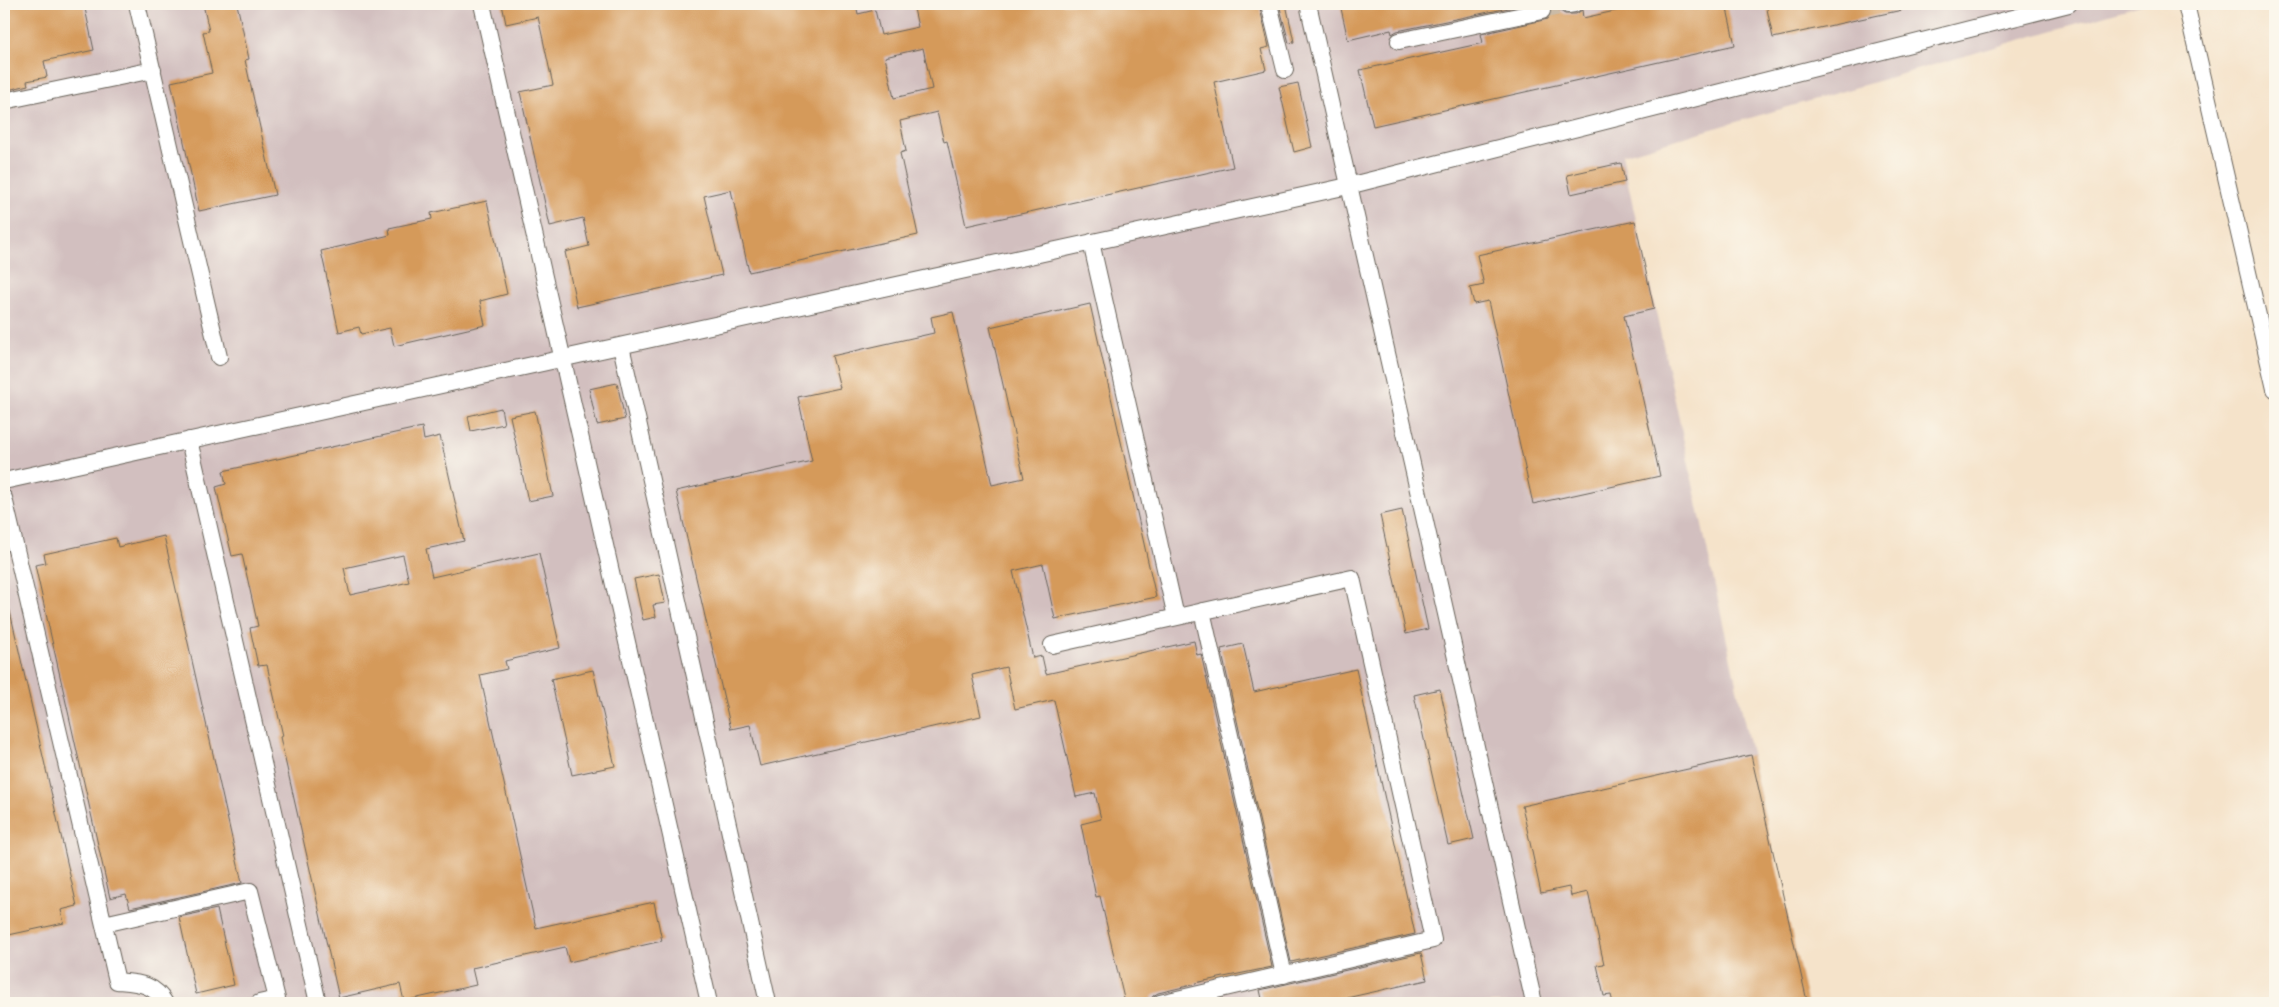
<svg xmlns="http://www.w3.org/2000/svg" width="2279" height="1007" viewBox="0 0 2279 1007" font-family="Caveat,sans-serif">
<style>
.industrial{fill:#d2bfbf}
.building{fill:#d59a5a;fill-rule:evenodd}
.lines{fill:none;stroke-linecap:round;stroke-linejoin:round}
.minor-tunnel{stroke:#cabba7;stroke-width:16;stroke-dasharray:16 8;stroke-linecap:butt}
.minor-casing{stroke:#686259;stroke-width:18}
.minor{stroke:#fff;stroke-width:16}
</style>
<rect width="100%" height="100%" fill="#fbf7ec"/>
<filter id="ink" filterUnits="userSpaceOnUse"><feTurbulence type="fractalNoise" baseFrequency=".02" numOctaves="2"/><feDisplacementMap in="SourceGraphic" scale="10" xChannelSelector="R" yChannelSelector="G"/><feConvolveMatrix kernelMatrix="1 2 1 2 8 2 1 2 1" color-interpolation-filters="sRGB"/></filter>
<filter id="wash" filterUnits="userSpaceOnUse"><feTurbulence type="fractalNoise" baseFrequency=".0096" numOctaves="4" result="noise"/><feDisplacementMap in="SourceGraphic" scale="20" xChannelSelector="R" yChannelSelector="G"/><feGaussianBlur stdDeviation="1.12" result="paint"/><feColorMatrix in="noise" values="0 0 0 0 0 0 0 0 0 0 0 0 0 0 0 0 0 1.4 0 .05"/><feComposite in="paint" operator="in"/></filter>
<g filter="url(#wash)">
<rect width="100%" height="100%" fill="#f5e3ca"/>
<!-- industrial -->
<path class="industrial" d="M 4,4 L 2144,4 L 1622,155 L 1805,1003 L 4,1003 Z"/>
<g id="blocks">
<!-- building -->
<path class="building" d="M 4,4 L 84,4 L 94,50 L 44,61 L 47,77 L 27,81 L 28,85 L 4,91 Z
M 203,4 L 237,4 L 249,59 L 245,60 L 275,195 L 199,211 L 171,82 L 212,73 L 203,32 L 209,31 Z
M 502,4 L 856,4 L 858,14 L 875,10 L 881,35 L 918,27 L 913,4 L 1259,4 L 1269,47 L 1261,49 L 1266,70 L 1214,82 L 1233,167 L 966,226 L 947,141 L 944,142 L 937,112 L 900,121 L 906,151 L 900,153 L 918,235 L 749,272 L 731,190 L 704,196 L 722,275 L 577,307 L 565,252 L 589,246 L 583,218 L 550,226 L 520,92 L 553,85 L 538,17 L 506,24 ZM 923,48 L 932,89 L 894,98 L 885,57 Z
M 1279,4 L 1286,4 L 1294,42 L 1289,43 Z
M 1340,4 L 1528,4 L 1397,31 L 1392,34 L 1391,30 L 1348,40 Z
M 1549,4 L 1558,4 L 1560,11 L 1565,14 L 1576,14 L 1582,10 L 1583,18 L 1647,4 L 1726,4 L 1735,45 L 1373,126 L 1360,70 L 1483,43 L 1481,34 L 1548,19 L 1552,9 Z
M 1766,4 L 1901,4 L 1902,10 L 1773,38 Z
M 1298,83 L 1312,147 L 1294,152 L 1279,87 Z
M 1621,163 L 1625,182 L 1571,194 L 1567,175 Z
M 487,201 L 507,294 L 480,301 L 485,325 L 394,346 L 390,328 L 361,334 L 359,327 L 339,332 L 321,251 L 390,235 L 389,228 L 432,219 L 431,213 Z
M 1635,221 L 1654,309 L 1624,316 L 1660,476 L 1533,504 L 1488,301 L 1474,304 L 1470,288 L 1484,285 L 1477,255 Z
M 1090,304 L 1156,597 L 1055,619 L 1043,564 L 1013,571 L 1033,658 L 1042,656 L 1046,674 L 1194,641 L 1197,655 L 1201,654 L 1272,967 L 1195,983 L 1196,984 L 1158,993 L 1153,996 L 1150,1003 L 1125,1003 L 1100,896 L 1096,897 L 1081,824 L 1101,819 L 1095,793 L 1076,797 L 1054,700 L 1015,709 L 1006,667 L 972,675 L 981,716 L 760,766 L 750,725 L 731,729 L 676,491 L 812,461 L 798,397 L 840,388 L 832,356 L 934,333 L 931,317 L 953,312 L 992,485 L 1024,478 L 990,327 Z
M 617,383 L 625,419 L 597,425 L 589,389 Z
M 501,408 L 504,424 L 471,431 L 468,416 Z
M 535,411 L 553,496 L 528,501 L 510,416 Z
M 422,427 L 424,440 L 440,436 L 464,541 L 426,549 L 432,577 L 539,553 L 560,648 L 505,661 L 507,669 L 480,675 L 536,928 L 654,902 L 662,941 L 569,962 L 565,947 L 472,968 L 476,985 L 404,1001 L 400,984 L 339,998 L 280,737 L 283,736 L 267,665 L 258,666 L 250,628 L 258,626 L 242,554 L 232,556 L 216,487 L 226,484 L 223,471 ZM 403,555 L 409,582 L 350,595 L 344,568 Z
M 1402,510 L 1428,629 L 1406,634 L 1380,515 Z
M 164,536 L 242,883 L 130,908 L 126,894 L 110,898 L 35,565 L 46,563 L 44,554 L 116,538 L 118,547 Z
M 659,574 L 665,603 L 653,605 L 656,617 L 643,620 L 634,579 Z
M 4,607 L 9,607 L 77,906 L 61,910 L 64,923 L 4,936 Z
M 1243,644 L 1254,692 L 1356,669 L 1415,934 L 1291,962 L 1221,649 Z
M 593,670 L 615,766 L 572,775 L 551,679 Z
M 1440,689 L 1474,839 L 1448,845 L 1414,695 Z
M 1751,755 L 1807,1001 L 1797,1003 L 1613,1003 L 1611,995 L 1604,996 L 1597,965 L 1604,964 L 1588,892 L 1571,896 L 1569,887 L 1541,893 L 1522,806 Z
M 217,909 L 234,985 L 196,994 L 179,917 Z
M 1421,953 L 1427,980 L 1324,1003 L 1263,1003 L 1260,990 Z"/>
</g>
</g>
<g filter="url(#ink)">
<use href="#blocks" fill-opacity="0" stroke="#686259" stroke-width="1"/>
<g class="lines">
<!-- minor-tunnel -->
<path class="minor-tunnel" d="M 1542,11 L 1568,5"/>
<!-- minor casing -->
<g class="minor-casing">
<path id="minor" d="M 137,4 L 219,357
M 482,4 L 709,1003
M 1269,4 L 1285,70
M 1308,4 L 1534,1003
M 2186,4 L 2275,389
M 1568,5 L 1574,4
M 1399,41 L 1542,11
M 4,101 L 153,70
M 1091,242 L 1176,617
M 621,346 L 768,1003
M 189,440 L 318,1003
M 4,481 L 1348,186 L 2069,4
M 4,498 L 117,981 C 138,983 154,983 165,1003
M 1202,611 L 1284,975
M 1052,645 L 1352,578 L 1433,940 L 1160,1003
M 104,924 L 250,891 L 277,999 L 259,1003"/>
</g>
<!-- minor -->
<use href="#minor" class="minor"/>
</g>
</g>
<!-- margin -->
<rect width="2279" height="1007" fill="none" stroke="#fbf7ec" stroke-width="20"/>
</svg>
